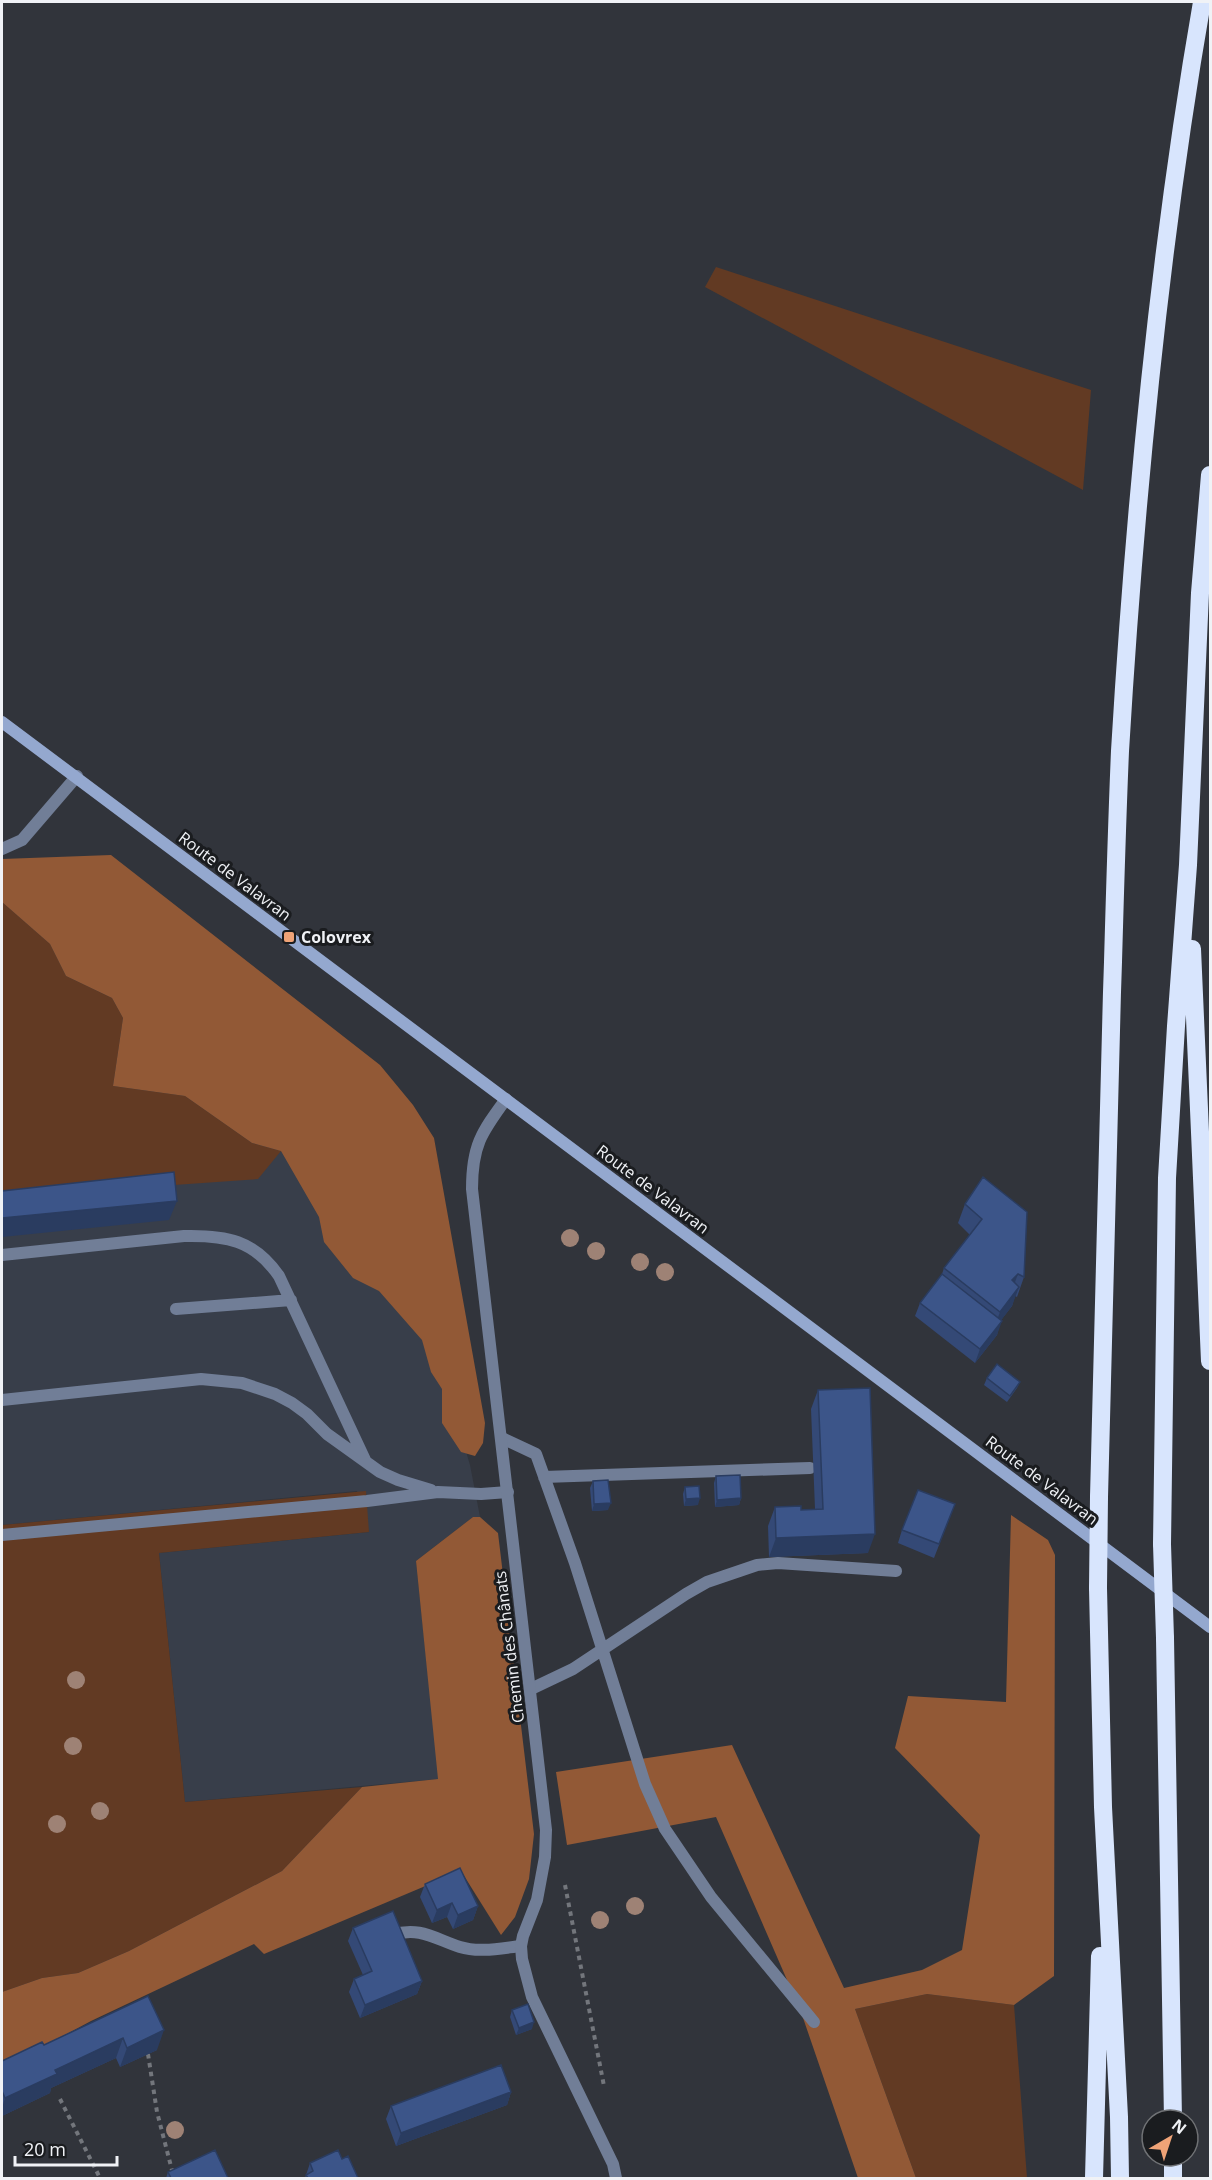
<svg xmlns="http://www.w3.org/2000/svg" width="1212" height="2180" viewBox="0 0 1212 2180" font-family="'Open Sans',sans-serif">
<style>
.built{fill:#383e4a}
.green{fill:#623a23}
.forest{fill:#925936}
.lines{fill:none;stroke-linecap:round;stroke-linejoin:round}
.path{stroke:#73767c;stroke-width:4;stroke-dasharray:4.5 4.5;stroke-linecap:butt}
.lane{stroke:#717e97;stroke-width:12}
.street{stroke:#717e97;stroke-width:12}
.secondary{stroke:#94a8cf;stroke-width:12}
.highway{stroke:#d8e5fd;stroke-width:18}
.highway-bridge{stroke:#d8e5fd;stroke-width:18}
.tree{fill:#9e8275}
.wall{fill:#344976}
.shaded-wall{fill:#2a3c60}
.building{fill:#3c5589;stroke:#2a3c60;stroke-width:1.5}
.poi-dot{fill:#efa377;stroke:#1a1c1f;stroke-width:2}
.labels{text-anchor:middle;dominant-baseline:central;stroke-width:6;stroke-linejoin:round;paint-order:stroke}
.street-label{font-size:16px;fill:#f0f2f6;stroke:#1a1c1f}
.poi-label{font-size:16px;font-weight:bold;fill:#f0f2f6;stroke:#1a1c1f;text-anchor:start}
</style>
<rect width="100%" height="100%" fill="#31343b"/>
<!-- built -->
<path class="built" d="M 307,1120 L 381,1165 L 470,1465 L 480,1517 L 473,1517 L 416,1561 L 439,1779 L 185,1802 L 159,1553 L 369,1532 L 357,1491 L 2,1525 L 2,1210 L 173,1185 Z"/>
<!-- green -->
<path class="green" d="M 716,267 L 1091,390 L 1083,490 L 705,287 Z
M 2,902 L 50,944 L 66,976 L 112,998 L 123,1018 L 113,1086 L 185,1096 L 252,1143 L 281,1151 L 258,1179 L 174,1185 L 2,1210 Z
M 366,1491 L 369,1532 L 159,1553 L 185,1802 L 362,1787 L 282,1871 L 129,1951 L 78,1973 L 42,1978 L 2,1992 L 2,1525 Z
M 927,1994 L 1014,2005 L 1027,2178 L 916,2178 L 855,2009 Z"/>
<!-- forest -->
<path class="forest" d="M 111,855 L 380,1065 L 413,1105 L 434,1138 L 485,1423 L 483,1443 L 475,1456 L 461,1452 L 442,1423 L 442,1389 L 431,1372 L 422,1340 L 379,1291 L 353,1278 L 324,1242 L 319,1217 L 281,1151 L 252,1143 L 185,1096 L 113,1086 L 123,1018 L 112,998 L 66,976 L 50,944 L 2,902 L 2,859 Z
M 1011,1515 L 1048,1540 L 1055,1555 L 1054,1976 L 1014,2005 L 927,1994 L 855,2009 L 916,2178 L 858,2178 L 801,2012 L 716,1817 L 567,1845 L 556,1772 L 732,1745 L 844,1988 L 922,1970 L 962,1950 L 980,1835 L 895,1748 L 908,1696 L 1006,1702 Z
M 473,1517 L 480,1517 L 498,1533 L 534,1834 L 529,1879 L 515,1917 L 501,1935 L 461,1871 L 264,1954 L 254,1944 L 91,2021 L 2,2069 L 2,1992 L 42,1978 L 78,1973 L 129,1951 L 282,1871 L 362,1787 L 438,1779 L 416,1561 Z"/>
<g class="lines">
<!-- path -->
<path class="path" d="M 565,1885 L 604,2086
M 148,2054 L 157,2112 L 174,2178
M 60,2099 L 100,2178"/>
<!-- lane -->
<path class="lane" d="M 2,849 L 22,840 L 77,776
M 2,1255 L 184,1236 C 226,1235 254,1240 279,1276 L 366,1462
M 176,1309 L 291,1300
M 2,1400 L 201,1379 L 242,1383 L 275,1394 L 292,1403 L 307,1414 L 327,1434 L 380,1472 L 398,1480 L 431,1490
M 502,1438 L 536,1454 L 575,1563 L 645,1784 L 665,1829 L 711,1897 L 814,2022
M 544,1477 L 810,1468
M 2,1535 L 367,1501 L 438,1492 L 481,1494 L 508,1492
M 531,1689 L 573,1669 L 686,1594 L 707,1582 L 757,1565 L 778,1563 L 896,1571
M 392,1935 C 420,1926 435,1939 460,1947 C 479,1953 502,1948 521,1946"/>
<!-- street -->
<path class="street" d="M 506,1099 C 481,1133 472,1146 472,1189 L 546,1830 L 545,1857 L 537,1900 L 523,1936 L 521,1946 L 522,1959 L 532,1997 L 613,2164 L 616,2178"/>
<!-- secondary -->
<path class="secondary" d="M 2,722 L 1210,1627"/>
<!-- highway -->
<path class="highway" d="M 1192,949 L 1210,1361
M 1099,1497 C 1103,1318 1107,1140 1113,962 C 1115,891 1117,821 1120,751 C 1135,500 1159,249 1202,2
M 1162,1544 L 1167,1178 L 1176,1026 L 1188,865 L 1200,593 L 1210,475
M 1098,1588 L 1103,1807 L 1119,2117 L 1120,2178
M 1165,1638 L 1173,2120
M 1173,2156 L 1173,2178
M 1094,2178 L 1100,1956"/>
<!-- highway-bridge -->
<path class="highway-bridge" d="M 1162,1544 L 1165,1638
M 1098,1588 L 1099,1497"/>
</g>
<!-- trees -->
<g class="tree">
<circle cx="570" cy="1238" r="9"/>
<circle cx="596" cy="1251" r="9"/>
<circle cx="640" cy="1262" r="9"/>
<circle cx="665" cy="1272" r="9"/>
<circle cx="76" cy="1680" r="9"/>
<circle cx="73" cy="1746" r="9"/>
<circle cx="100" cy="1811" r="9"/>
<circle cx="57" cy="1824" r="9"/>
<circle cx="635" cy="1906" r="9"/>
<circle cx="600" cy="1920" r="9"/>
<circle cx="175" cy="2130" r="9"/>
</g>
<!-- wall -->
<path class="wall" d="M 983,1177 L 1024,1277 L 1017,1297 L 1015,1296 L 1012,1306 L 1001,1320 L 997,1335 L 975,1363 L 915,1316 L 920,1303 L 942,1274 L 944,1268 L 970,1235 L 958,1223 L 965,1204 Z
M 987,1378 L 1020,1382 L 1017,1388 L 1007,1402 L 984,1385 Z
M 818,1390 L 868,1553 L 769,1557 L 768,1526 L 775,1507 L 801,1510 L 815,1509 L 811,1409 Z
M 716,1476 L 741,1498 L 739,1505 L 715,1507 L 714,1483 Z
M 593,1481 L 608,1510 L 592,1511 L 590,1488 Z
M 685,1487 L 698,1505 L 684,1506 L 683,1494 Z
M 955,1504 L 934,1558 L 898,1543 L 902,1530 Z
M 425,1884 L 478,1906 L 473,1920 L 453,1929 L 447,1917 L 432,1923 L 420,1897 Z
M 353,1928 L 422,1981 L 417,1994 L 360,2018 L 349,1992 L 354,1979 L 363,1975 L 348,1941 Z
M 148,1996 L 157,2050 L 120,2067 L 116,2058 L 51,2088 L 50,2093 L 2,2116 L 2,2061 L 44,2045 Z
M 512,2010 L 532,2029 L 516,2035 L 510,2017 Z
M 511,2092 L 507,2105 L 396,2146 L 386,2119 L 391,2106 Z
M 342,2159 L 358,2178 L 305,2178 L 310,2163 Z
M 168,2172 L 228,2178 L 166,2178 Z"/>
<!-- shaded-wall -->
<path class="shaded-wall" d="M 177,1201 L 169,1220 L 2,1237 L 2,1218 Z
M 1018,1274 L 1011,1293 L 1012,1280 Z
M 1019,1287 L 1012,1306 L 993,1331 L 1000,1312 Z
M 1002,1321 L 997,1335 L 975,1363 L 980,1349 Z
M 700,1498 L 698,1505 L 684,1506 L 686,1499 Z
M 741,1498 L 739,1505 L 715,1507 L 717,1500 Z
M 611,1503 L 608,1510 L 592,1511 L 594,1504 Z
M 875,1534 L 868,1553 L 769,1557 L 776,1538 Z
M 452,1903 L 447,1917 L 432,1923 L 437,1910 Z
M 478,1906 L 473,1920 L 453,1929 L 458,1915 Z
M 422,1981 L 417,1994 L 360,2018 L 365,2005 Z
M 534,2022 L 532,2029 L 516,2035 L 519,2028 Z
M 164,2030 L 157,2050 L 120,2067 L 127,2048 Z
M 123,2038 L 116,2058 L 51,2088 L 50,2093 L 2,2116 L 2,2108 L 5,2098 L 55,2070 Z
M 511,2092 L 507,2105 L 396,2146 L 401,2133 Z"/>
<!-- building -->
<path class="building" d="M 174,1172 L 177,1201 L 2,1218 L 2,1191 Z
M 983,1177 L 1027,1212 L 1024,1277 L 1018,1274 L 1012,1280 L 1019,1287 L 1000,1312 L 944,1268 L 982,1219 L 965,1204 Z
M 942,1274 L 1002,1321 L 980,1349 L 920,1303 Z
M 997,1364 L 1020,1382 L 1010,1396 L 987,1378 Z
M 870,1388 L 875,1534 L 776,1538 L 775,1507 L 801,1506 L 801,1510 L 823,1509 L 818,1390 Z
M 740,1475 L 741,1498 L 717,1500 L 716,1476 Z
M 608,1480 L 611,1503 L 594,1504 L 593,1481 Z
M 699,1486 L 700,1498 L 686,1499 L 685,1487 Z
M 918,1490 L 955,1504 L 939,1544 L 902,1530 Z
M 460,1868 L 478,1906 L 458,1915 L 452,1903 L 437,1910 L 425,1884 Z
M 393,1911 L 422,1981 L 365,2005 L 354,1979 L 372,1971 L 353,1928 Z
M 148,1996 L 164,2030 L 127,2048 L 123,2038 L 55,2070 L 57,2074 L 5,2098 L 2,2091 L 2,2061 L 42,2042 L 44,2045 Z
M 528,2004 L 534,2022 L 519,2028 L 512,2010 Z
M 501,2065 L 511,2092 L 401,2133 L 391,2106 Z
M 215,2150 L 228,2178 L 171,2178 L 168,2172 Z
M 338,2150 L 342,2159 L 348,2156 L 358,2178 L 308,2178 L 306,2175 L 313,2171 L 310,2163 Z"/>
<!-- markers -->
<rect class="poi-dot" x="283" y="931" width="12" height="12" rx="3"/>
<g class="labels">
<!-- street labels -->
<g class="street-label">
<text transform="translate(235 876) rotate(37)">Route de Valavran</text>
<text transform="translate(653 1189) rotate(37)">Route de Valavran</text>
<text transform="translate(1042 1480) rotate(37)">Route de Valavran</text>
<text transform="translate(509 1647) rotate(-97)">Chemin des Chânats</text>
</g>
<!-- poi labels -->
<g class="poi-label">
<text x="301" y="937">Colovrex</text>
</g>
</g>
<!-- border -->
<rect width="1212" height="2180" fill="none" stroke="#f0f2f6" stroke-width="6"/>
<!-- north arrow -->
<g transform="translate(1170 2138) rotate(39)"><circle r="28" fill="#1a1c1f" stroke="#707275" stroke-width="1.5"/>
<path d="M0-4.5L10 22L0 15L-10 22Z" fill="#efa377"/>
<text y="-9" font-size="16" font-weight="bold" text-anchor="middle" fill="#f0f2f6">N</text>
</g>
<!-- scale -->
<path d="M15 2156v9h102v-9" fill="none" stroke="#f0f2f6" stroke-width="3"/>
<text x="24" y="2156" font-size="18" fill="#f0f2f6" stroke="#1a1c1f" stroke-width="4.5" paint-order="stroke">20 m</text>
</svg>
